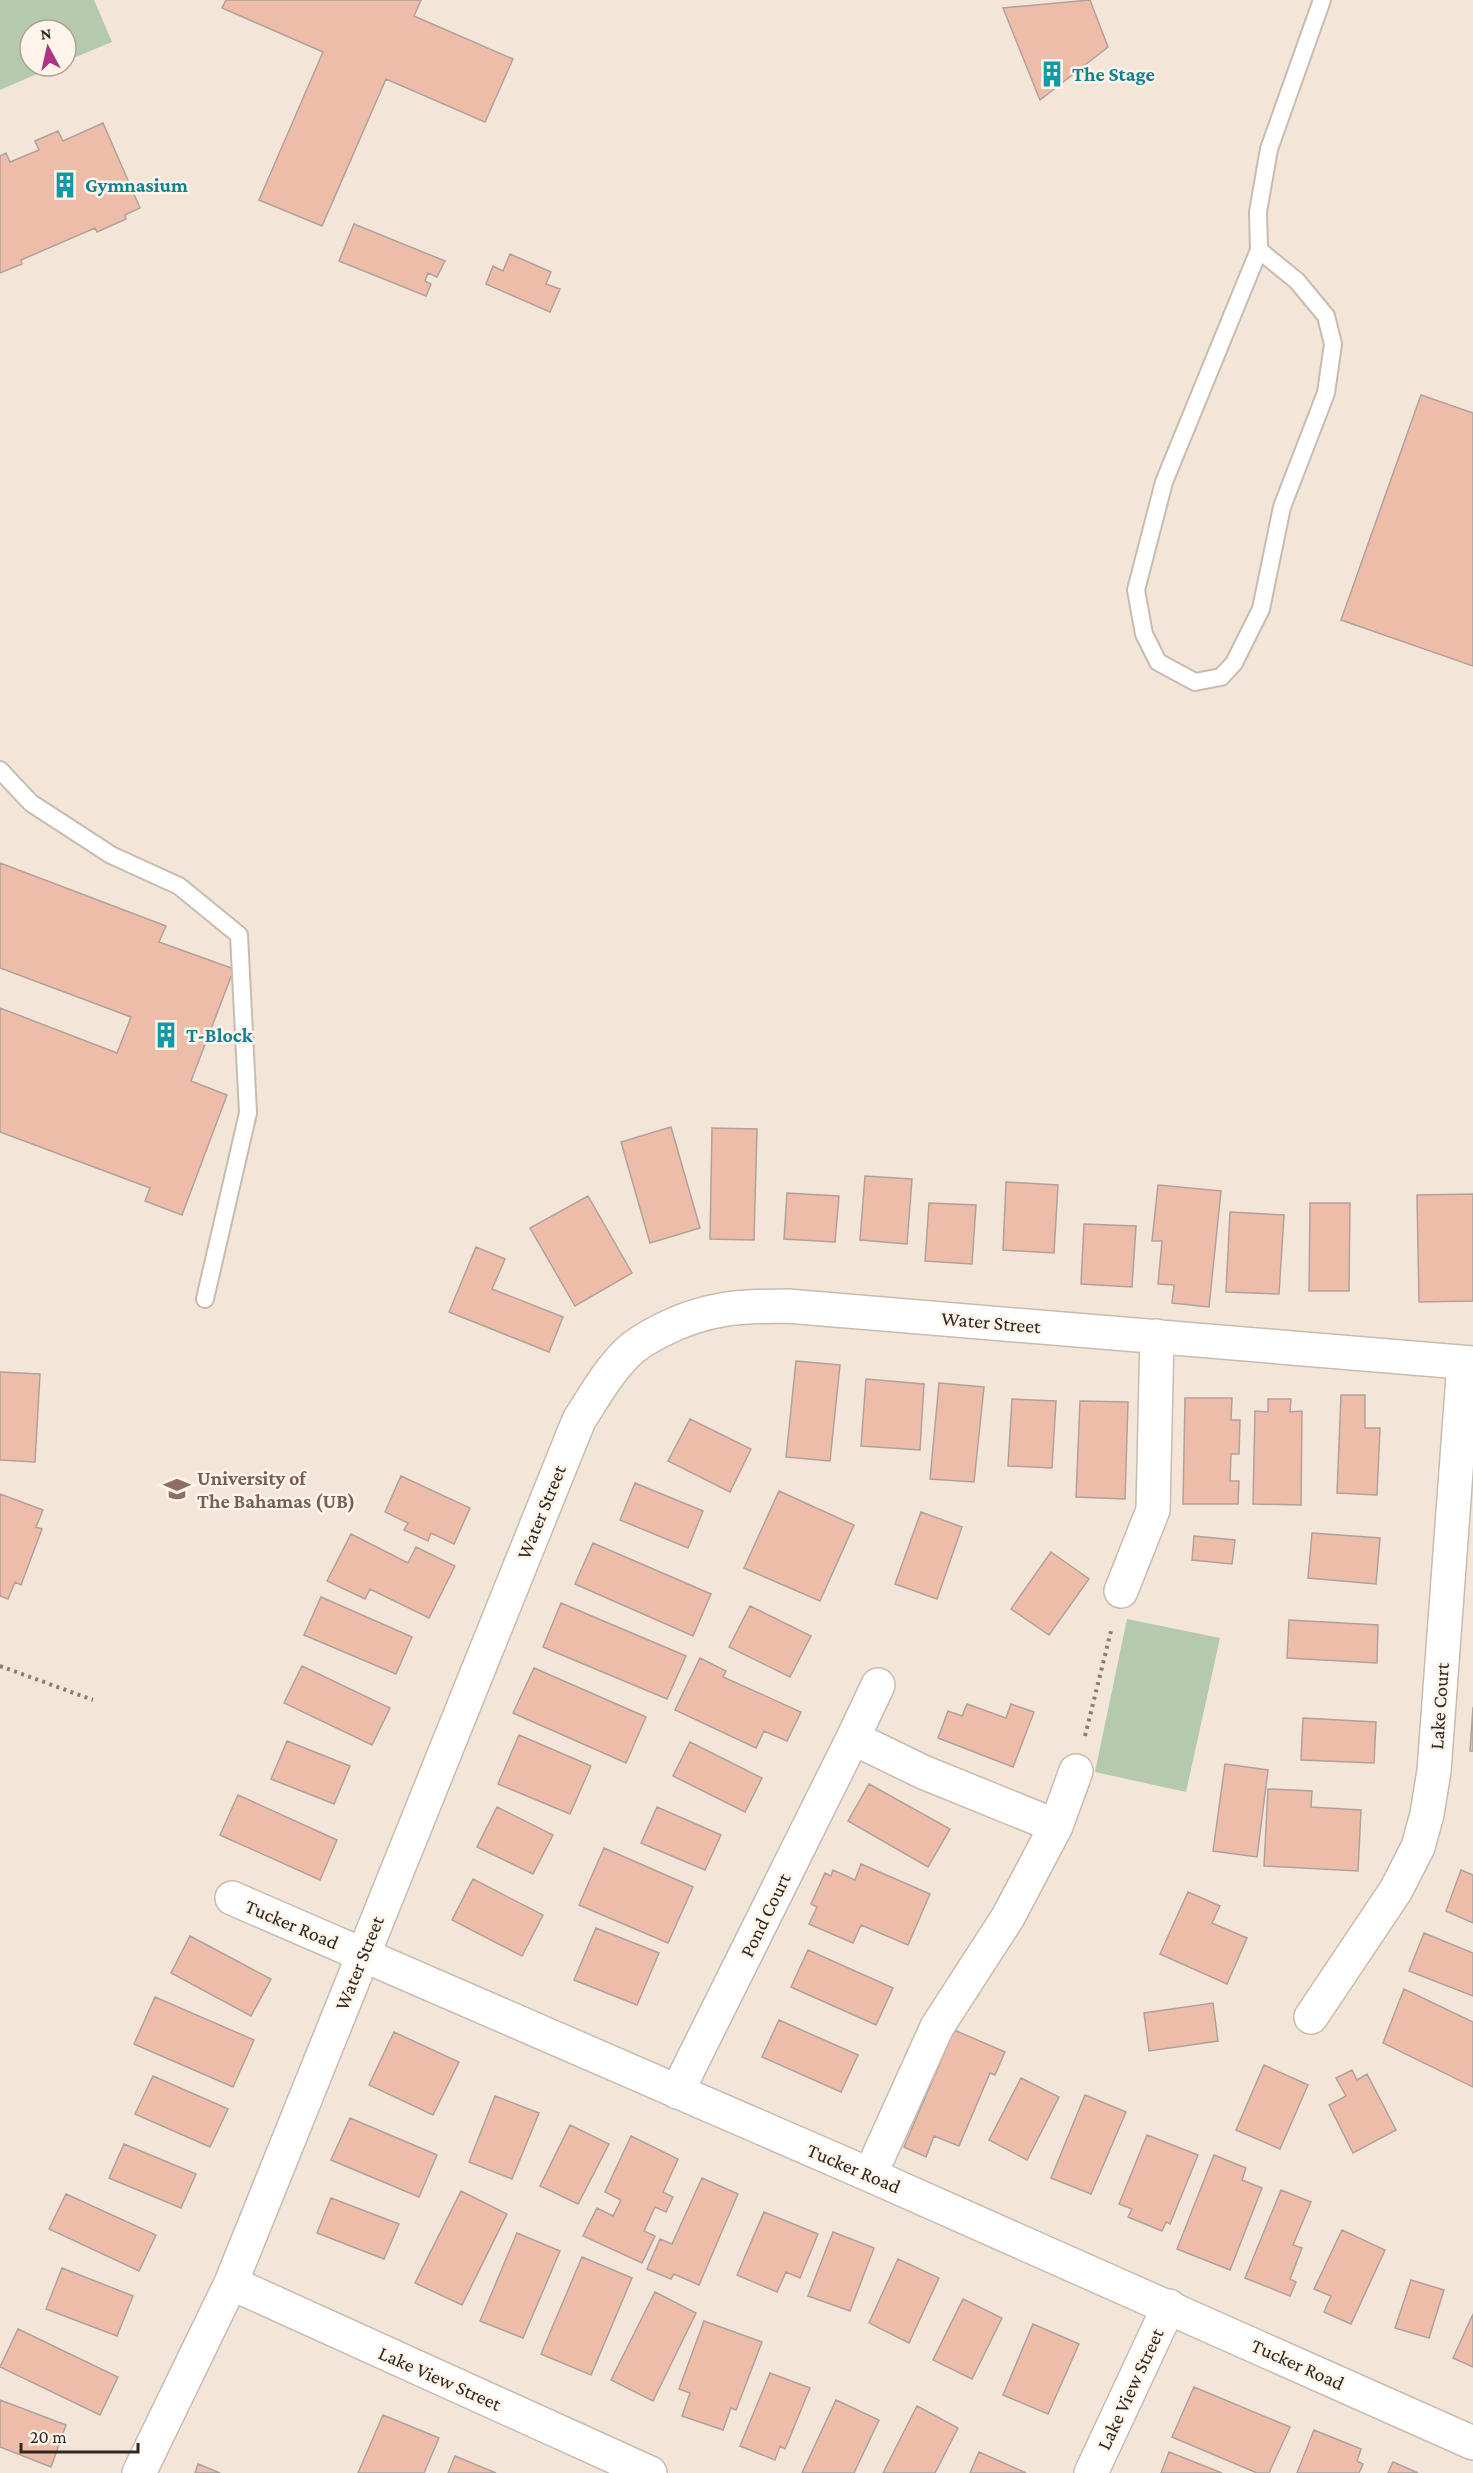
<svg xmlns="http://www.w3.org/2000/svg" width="1473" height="2473" viewBox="0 0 1473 2473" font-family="'Crimson Pro',serif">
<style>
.grass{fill:#b5c9ac}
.building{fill:#eebdaa;stroke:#b2a19a;stroke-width:1.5}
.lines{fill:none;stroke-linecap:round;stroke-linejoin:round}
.service-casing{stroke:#c8bbaf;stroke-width:20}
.minor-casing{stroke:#c8bbaf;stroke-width:36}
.path{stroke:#877e75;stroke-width:4;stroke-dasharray:3 4.5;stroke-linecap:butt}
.service{stroke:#fff;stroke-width:16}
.minor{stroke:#fff;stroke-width:33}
.labels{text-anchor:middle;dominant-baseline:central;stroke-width:5;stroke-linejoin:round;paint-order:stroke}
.culture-label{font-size:20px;font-weight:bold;fill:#0d838f;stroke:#fff4e9;text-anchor:start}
.street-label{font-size:20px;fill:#2d2823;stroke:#fff4e9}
.education-label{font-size:20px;font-weight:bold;fill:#785e54;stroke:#fff4e9;text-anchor:start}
</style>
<rect width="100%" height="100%" fill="#f3e6d9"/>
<!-- grass -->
<path class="grass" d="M 0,0 L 94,0 L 112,42 L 66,61 L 66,30 L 30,30 L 30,66 L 55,66 L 0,90 Z
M 1127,1619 L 1220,1638 L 1186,1792 L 1095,1772 Z"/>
<!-- building -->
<path class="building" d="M 226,0 L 421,0 L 414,16 L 513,59 L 485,122 L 386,79 L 322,226 L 259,200 L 323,52 L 222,8 Z
M 1090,0 L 1108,47 L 1040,100 L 1003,8 Z
M 103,123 L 140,208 L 125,215 L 126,219 L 97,232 L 95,228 L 21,260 L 22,264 L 0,273 L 0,156 L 6,153 L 10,162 L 39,150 L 35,141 L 58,131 L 63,141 Z
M 354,224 L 445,261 L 437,277 L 428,273 L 425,281 L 431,284 L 426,296 L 339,261 Z
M 510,254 L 551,272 L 546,284 L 560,289 L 550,312 L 486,284 L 493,266 L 503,271 Z
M 1421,395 L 1473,413 L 1473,666 L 1341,620 Z
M 0,863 L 166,926 L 159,942 L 234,969 L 191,1081 L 227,1095 L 182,1215 L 145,1201 L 150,1188 L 0,1132 L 0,1008 L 117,1053 L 131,1017 L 0,968 Z
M 671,1127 L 700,1228 L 650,1243 L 621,1142 Z
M 712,1128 L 757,1129 L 754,1240 L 710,1239 Z
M 865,1176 L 912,1179 L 907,1244 L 860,1240 Z
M 1006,1182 L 1058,1185 L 1054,1253 L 1003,1250 Z
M 1158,1185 L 1221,1191 L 1209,1307 L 1172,1303 L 1174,1285 L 1158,1284 L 1162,1241 L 1152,1241 Z
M 787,1193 L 839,1196 L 835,1242 L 784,1239 Z
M 1473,1194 L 1473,1301 L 1419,1302 L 1417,1195 Z
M 588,1196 L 632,1273 L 575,1306 L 530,1228 Z
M 929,1203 L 976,1205 L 972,1264 L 925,1261 Z
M 1310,1203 L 1350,1203 L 1349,1291 L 1309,1291 Z
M 1230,1212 L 1284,1215 L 1279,1294 L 1226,1292 Z
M 1084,1224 L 1136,1226 L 1132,1287 L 1081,1284 Z
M 476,1247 L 505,1259 L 492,1289 L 563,1317 L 549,1352 L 449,1312 Z
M 796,1361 L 840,1365 L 830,1461 L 786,1457 Z
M 0,1372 L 40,1374 L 35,1462 L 0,1460 Z
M 866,1379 L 924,1384 L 920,1450 L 861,1446 Z
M 939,1383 L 984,1387 L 974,1482 L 930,1479 Z
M 1341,1395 L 1365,1395 L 1365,1428 L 1380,1428 L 1377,1495 L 1337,1493 Z
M 1185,1398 L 1232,1398 L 1231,1420 L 1240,1420 L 1239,1454 L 1231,1454 L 1230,1481 L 1239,1481 L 1238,1504 L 1183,1504 Z
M 1012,1399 L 1056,1401 L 1052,1468 L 1008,1466 Z
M 1268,1399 L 1291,1399 L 1290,1412 L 1302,1411 L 1301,1505 L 1253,1504 L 1255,1411 L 1268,1412 Z
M 1080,1401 L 1128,1402 L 1125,1499 L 1076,1497 Z
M 690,1419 L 751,1449 L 730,1492 L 668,1461 Z
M 401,1476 L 470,1508 L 454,1544 L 431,1533 L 428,1541 L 404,1530 L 408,1523 L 385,1512 Z
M 635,1483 L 703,1511 L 688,1548 L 620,1520 Z
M 779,1491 L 854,1525 L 820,1601 L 744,1568 Z
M 0,1494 L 43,1510 L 36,1527 L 42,1529 L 21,1585 L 15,1582 L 8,1599 L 0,1596 Z
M 921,1512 L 962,1527 L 937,1599 L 895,1584 Z
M 1312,1533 L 1380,1538 L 1376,1584 L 1308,1578 Z
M 351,1534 L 408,1563 L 416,1547 L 455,1566 L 429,1618 L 370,1589 L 365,1599 L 327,1581 Z
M 1194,1536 L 1235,1540 L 1232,1564 L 1192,1560 Z
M 593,1543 L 711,1594 L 693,1636 L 575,1584 Z
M 1051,1552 L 1089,1579 L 1049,1635 L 1011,1609 Z
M 321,1597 L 412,1637 L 396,1674 L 304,1635 Z
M 561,1603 L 686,1656 L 667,1699 L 543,1647 Z
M 750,1606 L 811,1636 L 790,1677 L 729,1647 Z
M 1289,1620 L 1378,1625 L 1377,1663 L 1287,1658 Z
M 700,1658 L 726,1671 L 723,1677 L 801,1712 L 787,1741 L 764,1731 L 756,1748 L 675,1710 Z
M 302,1666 L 390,1708 L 372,1745 L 284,1703 Z
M 534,1668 L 646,1717 L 626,1763 L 513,1713 Z
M 967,1704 L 1006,1718 L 1011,1704 L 1034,1712 L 1013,1767 L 938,1738 L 948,1711 L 962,1716 Z
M 1473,1707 L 1473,1751 L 1470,1751 Z
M 1303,1718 L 1376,1722 L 1374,1763 L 1301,1760 Z
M 519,1735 L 591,1766 L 570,1814 L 498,1784 Z
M 287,1741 L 350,1766 L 334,1804 L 271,1779 Z
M 690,1742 L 762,1778 L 745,1812 L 673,1776 Z
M 1225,1764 L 1268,1770 L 1257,1857 L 1213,1851 Z
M 869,1784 L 950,1829 L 928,1867 L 848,1821 Z
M 1268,1789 L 1312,1791 L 1311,1807 L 1361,1810 L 1358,1871 L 1264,1866 Z
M 238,1795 L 337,1840 L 320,1880 L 220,1835 Z
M 497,1807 L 553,1835 L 533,1874 L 477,1847 Z
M 657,1807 L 721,1835 L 705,1870 L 641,1843 Z
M 604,1848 L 693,1887 L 668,1943 L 579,1905 Z
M 861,1864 L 930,1894 L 908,1945 L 861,1925 L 853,1943 L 809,1924 L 817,1907 L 811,1904 L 825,1873 L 831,1876 L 833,1870 L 855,1880 Z
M 1461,1870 L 1473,1875 L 1473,1923 L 1446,1911 Z
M 473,1879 L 543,1915 L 522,1956 L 452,1920 Z
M 1188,1892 L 1220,1906 L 1212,1923 L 1247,1938 L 1227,1984 L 1160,1954 Z
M 596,1928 L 659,1953 L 637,2005 L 574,1980 Z
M 1424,1933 L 1473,1953 L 1473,1996 L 1409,1971 Z
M 190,1936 L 271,1979 L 251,2016 L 171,1973 Z
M 808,1950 L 893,1988 L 876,2025 L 791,1987 Z
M 1404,1989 L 1473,2022 L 1473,2087 L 1383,2043 Z
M 155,1997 L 254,2040 L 233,2087 L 134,2044 Z
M 1213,2003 L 1218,2041 L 1149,2051 L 1144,2013 Z
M 779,2020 L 858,2055 L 841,2092 L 762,2057 Z
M 954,2030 L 1005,2052 L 995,2075 L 990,2073 L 959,2146 L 934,2136 L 926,2157 L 904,2147 Z
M 394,2032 L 459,2062 L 433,2115 L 369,2085 Z
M 1264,2065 L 1308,2085 L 1280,2149 L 1236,2130 Z
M 1352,2070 L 1357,2080 L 1367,2074 L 1396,2130 L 1353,2153 L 1329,2105 L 1346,2096 L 1336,2078 Z
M 153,2076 L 228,2109 L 210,2147 L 135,2114 Z
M 1021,2078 L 1059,2097 L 1027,2160 L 989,2140 Z
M 1085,2095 L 1126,2112 L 1091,2194 L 1051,2178 Z
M 495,2096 L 539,2113 L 512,2179 L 469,2162 Z
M 350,2118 L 437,2155 L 419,2197 L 331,2160 Z
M 570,2125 L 609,2144 L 578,2204 L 540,2186 Z
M 1147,2135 L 1198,2155 L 1170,2224 L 1166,2222 L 1162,2231 L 1128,2217 L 1132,2209 L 1119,2204 Z
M 631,2136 L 678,2159 L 663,2192 L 673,2197 L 666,2212 L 655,2207 L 644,2231 L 655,2236 L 642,2263 L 583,2236 L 597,2208 L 613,2216 L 621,2200 L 605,2192 Z
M 124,2144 L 196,2174 L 181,2208 L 109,2178 Z
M 1214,2155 L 1246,2168 L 1242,2180 L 1262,2188 L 1230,2270 L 1177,2249 Z
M 702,2178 L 738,2194 L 699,2285 L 674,2274 L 671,2279 L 647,2269 L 660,2239 L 672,2244 Z
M 1281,2190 L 1311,2202 L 1293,2245 L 1302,2248 L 1290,2279 L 1296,2282 L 1290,2296 L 1245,2278 Z
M 461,2191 L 507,2214 L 462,2305 L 415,2283 Z
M 66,2194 L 156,2235 L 139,2271 L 49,2229 Z
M 331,2198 L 399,2224 L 384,2259 L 317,2233 Z
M 764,2212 L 818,2234 L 800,2278 L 786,2272 L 777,2292 L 737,2275 Z
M 1342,2230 L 1385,2250 L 1351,2324 L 1324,2312 L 1331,2296 L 1314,2289 Z
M 833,2232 L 874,2248 L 850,2311 L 808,2296 Z
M 517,2233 L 560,2251 L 523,2338 L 480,2321 Z
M 582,2257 L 632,2278 L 591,2375 L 541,2354 Z
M 898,2259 L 939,2278 L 909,2343 L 869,2323 Z
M 62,2268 L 133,2296 L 117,2336 L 46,2309 Z
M 1411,2280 L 1444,2290 L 1429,2338 L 1395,2328 Z
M 655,2292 L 696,2313 L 653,2401 L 611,2380 Z
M 963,2299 L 1002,2318 L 972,2379 L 933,2360 Z
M 1473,2314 L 1473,2367 L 1453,2358 Z
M 704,2321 L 762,2342 L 736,2410 L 731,2408 L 723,2430 L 682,2416 L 690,2393 L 679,2389 Z
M 1033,2324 L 1079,2344 L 1048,2414 L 1003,2395 Z
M 18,2329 L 118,2377 L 100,2415 L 0,2367 Z
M 770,2373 L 810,2388 L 785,2449 L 780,2446 L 775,2460 L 740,2446 Z
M 1194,2387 L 1290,2427 L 1269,2473 L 1257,2473 L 1172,2437 Z
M 0,2400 L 66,2425 L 51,2467 L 0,2447 Z
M 836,2400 L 879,2420 L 854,2473 L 802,2473 Z
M 917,2406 L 958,2428 L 935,2473 L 883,2473 Z
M 383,2415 L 439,2438 L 424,2473 L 358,2473 Z
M 1314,2430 L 1361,2449 L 1357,2461 L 1363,2464 L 1359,2473 L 1297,2473 Z
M 979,2452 L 1026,2473 L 970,2473 Z
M 1169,2452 L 1222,2473 L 1161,2473 Z
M 455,2456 L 496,2473 L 448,2473 Z
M 1393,2462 L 1418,2473 L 1388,2473 Z
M 198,2464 L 220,2473 L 195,2473 Z"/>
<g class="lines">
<!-- service casing -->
<g class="service-casing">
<path id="service" d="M 1259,250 L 1297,281 L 1326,316 L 1333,344 L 1326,393 L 1282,507 L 1261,609 L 1234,663 L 1221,677 L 1195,682 L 1158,662 L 1144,634 L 1136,590 L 1164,482 L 1259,250 L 1258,212 L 1269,149 L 1322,0
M 0,770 L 31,803 L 111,855 L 179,886 L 239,935 L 248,1113 L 205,1299"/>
</g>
<!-- minor casing -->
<g class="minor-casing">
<path id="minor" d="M 1121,1591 L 1153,1510 L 1157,1336
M 853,1738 L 878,1685
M 232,1898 L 870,2175 L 1473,2443
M 1311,2017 L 1396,1890 L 1418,1847 L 1427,1814 L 1434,1771 L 1464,1363
M 677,2092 L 853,1738 L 923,1772 L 1056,1826
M 870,2175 L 937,2027 L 1008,1917 L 1056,1826 L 1076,1771
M 231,2283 L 650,2473
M 139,2473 L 231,2283 L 579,1420 C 594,1397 607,1373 627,1353 C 636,1344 650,1336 662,1330 C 705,1308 739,1306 787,1306 L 1473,1363
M 1091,2473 L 1169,2306"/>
</g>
<!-- path -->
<path class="path" d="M 0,1666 L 93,1700
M 1085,1736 L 1112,1627"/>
<!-- service -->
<use href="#service" class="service"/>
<!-- minor -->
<use href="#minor" class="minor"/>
</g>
<!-- icons -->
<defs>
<g id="building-bare" transform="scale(2.07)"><path d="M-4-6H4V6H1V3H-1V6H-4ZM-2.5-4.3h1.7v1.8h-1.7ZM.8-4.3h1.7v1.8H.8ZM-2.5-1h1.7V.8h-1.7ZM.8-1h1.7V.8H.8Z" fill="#0f9aa8" stroke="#fff4e9" stroke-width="2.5" paint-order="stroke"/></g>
<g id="university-bare" transform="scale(2.07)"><path d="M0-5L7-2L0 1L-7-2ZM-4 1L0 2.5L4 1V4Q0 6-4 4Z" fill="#8d6e63" stroke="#fff4e9" stroke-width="2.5" paint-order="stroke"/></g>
</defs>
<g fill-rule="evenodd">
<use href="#building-bare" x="1052" y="74"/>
<use href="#building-bare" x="65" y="185"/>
<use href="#building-bare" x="166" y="1035"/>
<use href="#university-bare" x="177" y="1489"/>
</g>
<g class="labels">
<!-- culture labels -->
<g class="culture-label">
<text x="1072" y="74">The Stage</text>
<text x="85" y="185">Gymnasium</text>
<text x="186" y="1035">T-Block</text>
</g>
<!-- street labels -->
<g class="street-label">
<text transform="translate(991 1322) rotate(5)">Water Street</text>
<text transform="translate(541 1512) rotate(-68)">Water Street</text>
<text transform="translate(1439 1706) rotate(-86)">Lake Court</text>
<text transform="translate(765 1915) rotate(-64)">Pond Court</text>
<text transform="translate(292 1924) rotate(23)">Tucker Road</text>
<text transform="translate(359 1963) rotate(-68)">Water Street</text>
<text transform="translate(854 2168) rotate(23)">Tucker Road</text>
<text transform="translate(1298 2364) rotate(24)">Tucker Road</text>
<text transform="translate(440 2378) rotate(24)">Lake View Street</text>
<text transform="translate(1130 2389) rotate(-65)">Lake View Street</text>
</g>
<!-- education labels -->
<g class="education-label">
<text x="197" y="1478">University of<tspan x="197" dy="23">The Bahamas (UB)</tspan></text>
</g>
</g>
<!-- north arrow -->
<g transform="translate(48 48) rotate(352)"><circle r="28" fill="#fff4e9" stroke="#aba29a" stroke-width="1.5"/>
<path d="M0-4.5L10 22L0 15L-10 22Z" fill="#b13484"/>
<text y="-9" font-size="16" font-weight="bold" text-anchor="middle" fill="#2d2823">N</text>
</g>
<!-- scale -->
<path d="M21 2443v9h117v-9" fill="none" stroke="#2d2823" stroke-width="3"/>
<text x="30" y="2443" font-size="18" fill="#2d2823" stroke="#fff4e9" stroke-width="4.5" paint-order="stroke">20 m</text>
</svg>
